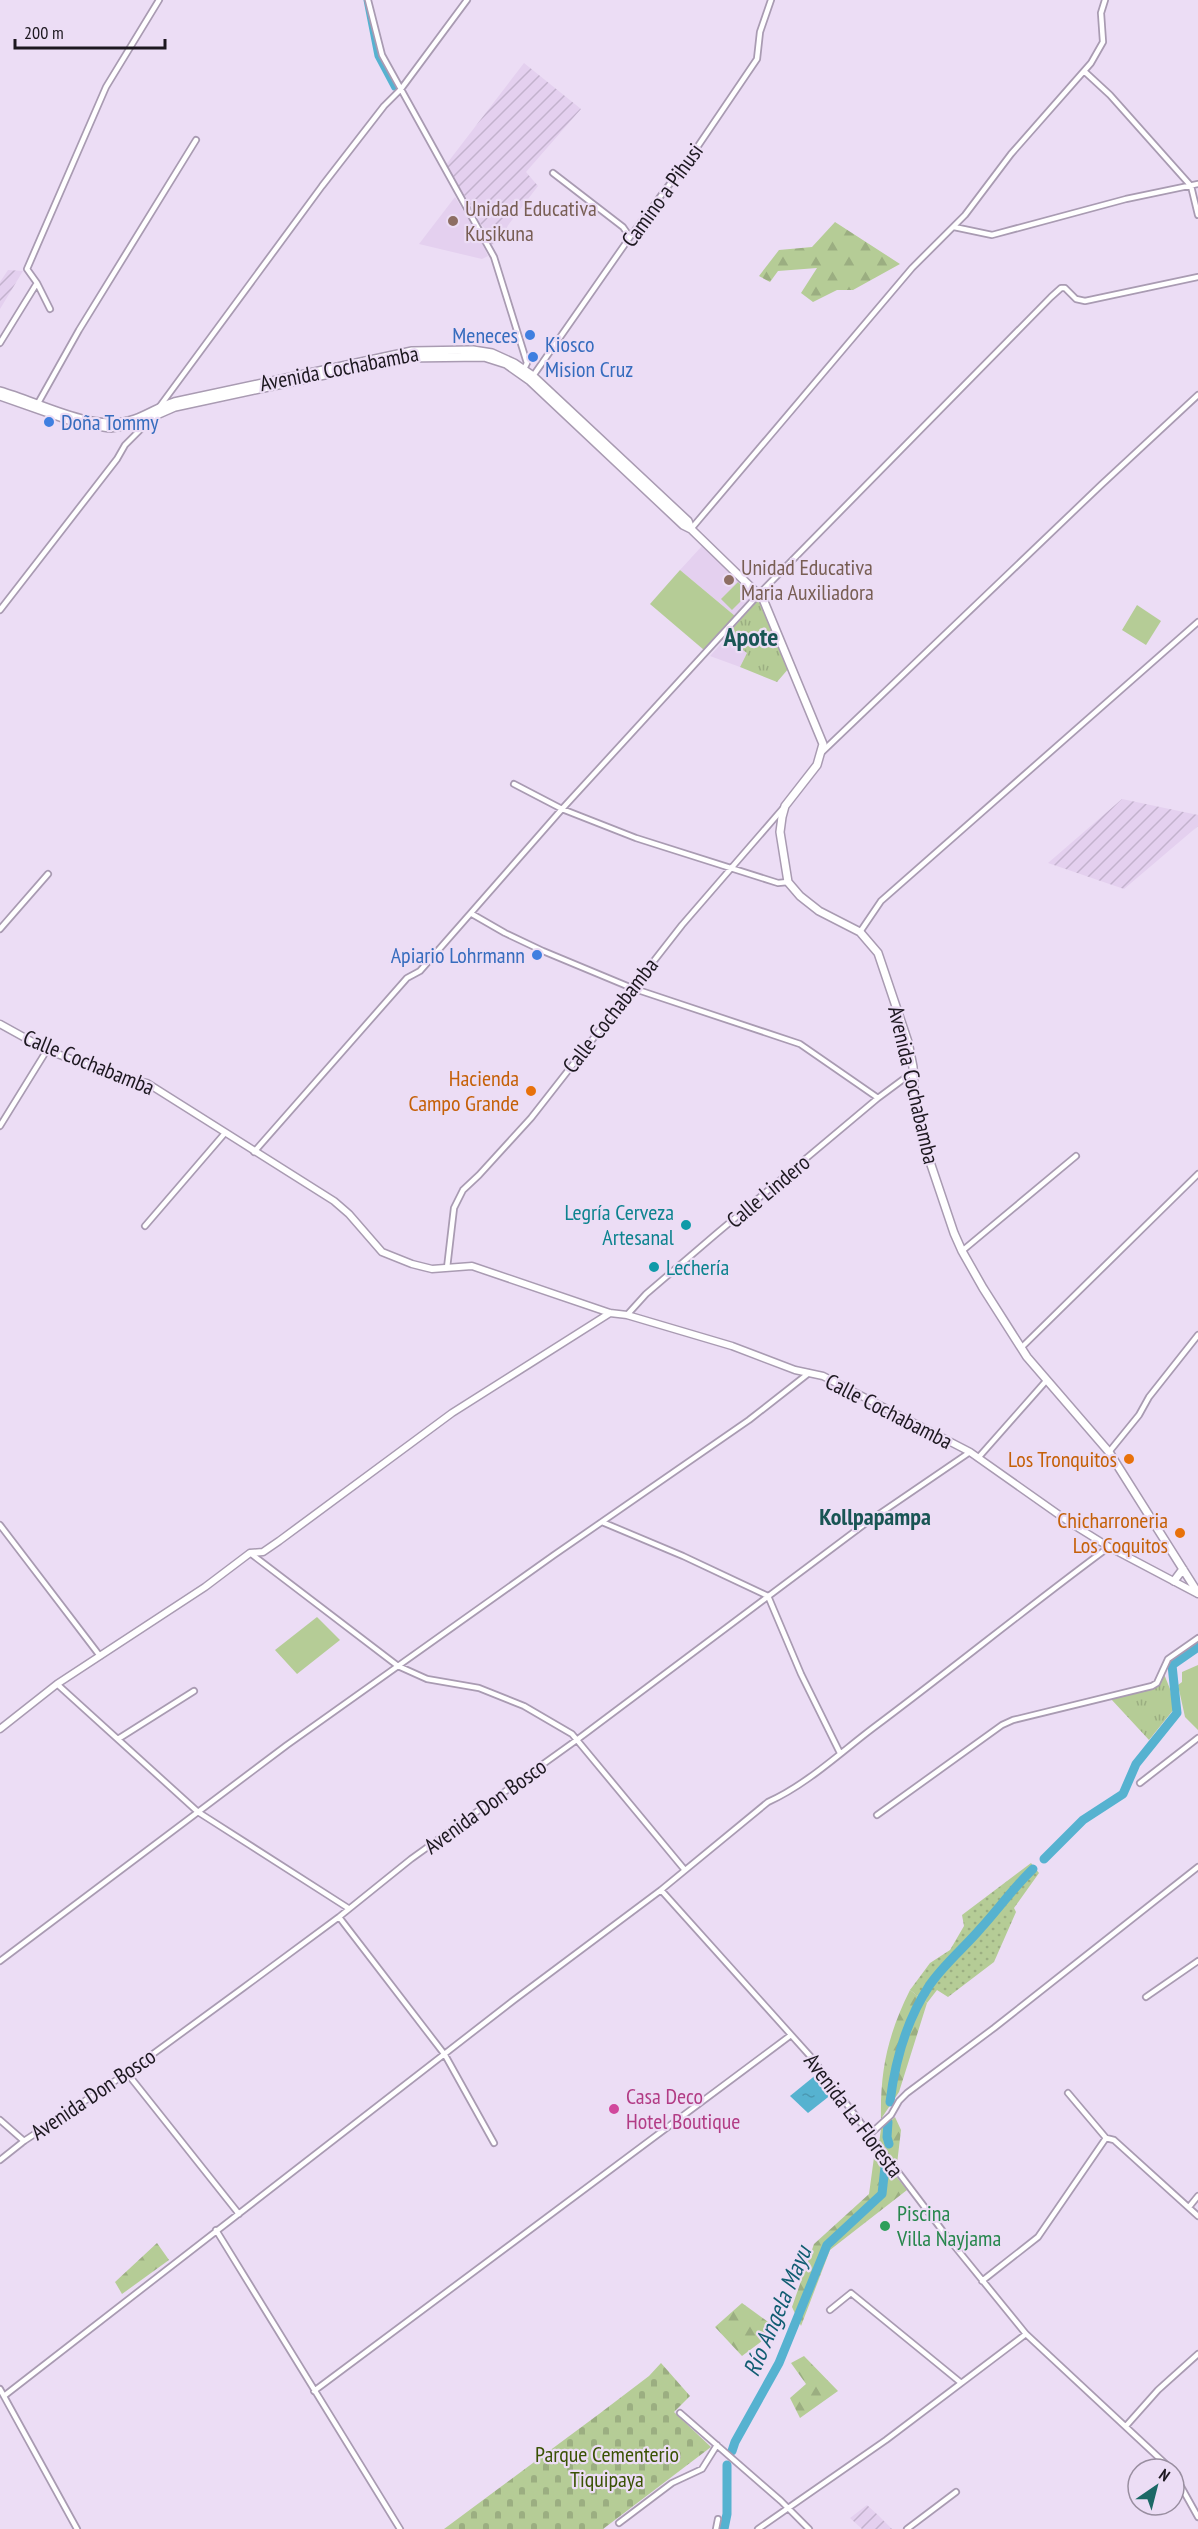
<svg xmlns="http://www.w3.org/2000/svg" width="1198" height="2529" viewBox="0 0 1198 2529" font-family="'PT Sans Narrow',sans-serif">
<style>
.built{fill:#e4d0ef}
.industrial{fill:url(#industrial-furrows)}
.grass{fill:url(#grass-dots)}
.forest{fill:url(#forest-firs)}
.cemetery{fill:url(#cemetery-stones)}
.park{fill:url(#park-tufts)}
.pitch{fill:#b5cc96}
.water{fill:url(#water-ripples)}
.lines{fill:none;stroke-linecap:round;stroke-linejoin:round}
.canal{stroke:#56b2d0;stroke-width:5}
.river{stroke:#56b2d0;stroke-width:9}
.street-casing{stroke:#a99bb2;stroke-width:8}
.secondary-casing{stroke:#a99bb2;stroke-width:9}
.primary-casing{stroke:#a99bb2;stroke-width:10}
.street{stroke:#fff;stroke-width:4.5}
.secondary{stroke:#fff;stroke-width:6}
.primary{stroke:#fff;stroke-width:7}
.education-dot{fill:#8d6e63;stroke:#ecddf5;stroke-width:2}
.shop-dot{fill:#3f7fe0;stroke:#ecddf5;stroke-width:2}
.food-dot{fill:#e8710a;stroke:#ecddf5;stroke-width:2}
.culture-dot{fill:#0f9aa8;stroke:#ecddf5;stroke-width:2}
.hotel-dot{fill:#d1479c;stroke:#ecddf5;stroke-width:2}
.leisure-dot{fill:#2e9e5b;stroke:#ecddf5;stroke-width:2}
.labels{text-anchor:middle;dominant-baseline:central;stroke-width:4.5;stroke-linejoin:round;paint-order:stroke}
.street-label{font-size:22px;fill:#1d1820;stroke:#ecddf5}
.education-label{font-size:22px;fill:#785e54;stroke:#ecddf5;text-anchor:start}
.shop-label{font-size:22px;fill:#366cbe;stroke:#ecddf5;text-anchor:end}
.food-label{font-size:22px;fill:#c56008;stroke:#ecddf5;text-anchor:end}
.culture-label{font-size:22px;fill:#0d838f;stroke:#ecddf5;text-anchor:end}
.hotel-label{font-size:22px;fill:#b23c85;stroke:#ecddf5;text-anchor:start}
.leisure-label{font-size:22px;fill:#27864d;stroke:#ecddf5;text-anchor:start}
.park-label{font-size:22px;fill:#3a5204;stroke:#ecddf5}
.neighbourhood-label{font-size:24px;font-weight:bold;fill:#195554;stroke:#ecddf5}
.water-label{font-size:24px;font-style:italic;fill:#115d72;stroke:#ecddf5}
.quarter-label{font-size:26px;font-weight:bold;fill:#195554;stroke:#ecddf5}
</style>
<defs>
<pattern id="industrial-furrows" width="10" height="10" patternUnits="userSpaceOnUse" patternTransform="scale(1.5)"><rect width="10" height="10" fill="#e4d0ef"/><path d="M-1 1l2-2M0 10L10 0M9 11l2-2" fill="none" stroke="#c3b2cd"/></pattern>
<pattern id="grass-dots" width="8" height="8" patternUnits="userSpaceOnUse" patternTransform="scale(1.5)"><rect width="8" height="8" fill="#b5cc96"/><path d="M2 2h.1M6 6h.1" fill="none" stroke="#9bae81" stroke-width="1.8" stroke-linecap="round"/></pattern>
<pattern id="forest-firs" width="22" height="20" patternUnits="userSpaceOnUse" patternTransform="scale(1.5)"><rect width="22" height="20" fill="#b5cc96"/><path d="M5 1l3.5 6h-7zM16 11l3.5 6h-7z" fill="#9bae81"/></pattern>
<pattern id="cemetery-stones" width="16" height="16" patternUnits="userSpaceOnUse" patternTransform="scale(1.5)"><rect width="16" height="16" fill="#b5cc96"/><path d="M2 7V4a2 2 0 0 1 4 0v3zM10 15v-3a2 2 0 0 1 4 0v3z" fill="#9bae81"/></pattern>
<pattern id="park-tufts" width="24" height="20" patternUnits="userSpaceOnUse" patternTransform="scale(1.5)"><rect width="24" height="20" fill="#b5cc96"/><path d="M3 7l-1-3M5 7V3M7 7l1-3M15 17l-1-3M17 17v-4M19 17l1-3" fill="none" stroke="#9bae81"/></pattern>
<pattern id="water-ripples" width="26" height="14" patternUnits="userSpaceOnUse" patternTransform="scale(1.5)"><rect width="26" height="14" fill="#56b2d0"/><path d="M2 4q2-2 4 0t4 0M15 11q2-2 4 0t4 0" fill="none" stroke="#4a98b2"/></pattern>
</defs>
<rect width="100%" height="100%" fill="#ecddf5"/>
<!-- built -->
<path class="built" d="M 455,197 L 477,233 L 488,256 L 482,259 L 419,244 Z
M 702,546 L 754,595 L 735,616 L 680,570 Z
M 726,638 L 747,653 L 740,667 L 710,656 Z"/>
<!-- industrial -->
<path class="industrial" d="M 524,63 L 581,109 L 526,172 L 538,186 L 493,245 L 487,240 L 491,235 L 478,221 L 478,216 L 445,166 Z
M 8,270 L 23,271 L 0,309 L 0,282 Z
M 1122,799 L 1198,815 L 1198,826 L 1124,889 L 1048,863 Z
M 867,2505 L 879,2516 L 892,2529 L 862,2529 L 850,2518 Z"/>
<!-- grass -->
<path class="grass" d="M 1031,1863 L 1039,1873 L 1014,1908 L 1016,1912 L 994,1962 L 948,1997 L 937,1990 L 927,2003 L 910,1990 L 930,1963 L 950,1950 L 964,1926 L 962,1915 Z"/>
<!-- forest -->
<path class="forest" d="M 835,222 L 900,264 L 853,290 L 837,290 L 813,302 L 801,293 L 817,268 L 778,271 L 770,282 L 759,276 L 779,250 L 812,247 Z
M 910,1990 L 927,2003 L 899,2092 L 881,2119 C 880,2070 888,2034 910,1990 Z
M 895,2117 L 901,2130 L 897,2164 L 879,2143 L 881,2129 Z
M 875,2150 L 907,2190 L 830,2250 L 801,2326 L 792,2307 L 814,2244 L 869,2194 Z
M 157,2243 L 169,2260 L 122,2294 L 115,2282 Z
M 742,2303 L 778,2329 L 742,2356 L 715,2327 Z
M 804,2356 L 838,2391 L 800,2418 L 790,2398 L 806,2384 L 791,2363 Z"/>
<!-- cemetery -->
<path class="cemetery" d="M 661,2363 L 690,2396 L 674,2412 L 711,2447 L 603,2529 L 444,2529 L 599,2414 L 649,2376 Z"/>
<!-- park -->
<path class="park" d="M 759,599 L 789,668 L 777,682 L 740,667 L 747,653 L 725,637 Z
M 1164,1674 L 1170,1689 L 1174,1709 L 1149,1740 L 1111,1699 L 1153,1688 L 1158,1685 Z"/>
<!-- pitch -->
<path class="pitch" d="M 680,570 L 735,616 L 704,650 L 650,604 Z
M 738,582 L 749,593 L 732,610 L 721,599 Z
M 1137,605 L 1161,621 L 1146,645 L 1122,630 Z
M 317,1617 L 340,1640 L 297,1674 L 275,1650 Z
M 1198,1665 L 1198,1730 L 1185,1717 L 1178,1685 L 1182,1682 L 1182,1672 Z"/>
<!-- water -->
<path class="water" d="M 817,2074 L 832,2094 L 808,2113 L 790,2096 Z"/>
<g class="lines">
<!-- canal -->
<path class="canal" d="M 366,0 L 377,56 L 394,88"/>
<!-- river -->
<path class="river" d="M 1044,1859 L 1083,1820 L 1123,1794 L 1136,1764 L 1177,1713 L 1172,1665 L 1198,1647
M 890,2102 C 895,2061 906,2021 929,1986 C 943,1965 965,1947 981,1928 C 999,1908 1014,1887 1033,1869
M 888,2122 L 887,2137 L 889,2144
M 732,2451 L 735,2442 L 779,2363 L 827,2245 L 882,2194 L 885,2167
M 724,2529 L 727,2514 L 727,2465"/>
<!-- street casing -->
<g class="street-casing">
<path id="street" d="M 368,0 L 382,55 L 494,257 L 527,363 L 523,371
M 1084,71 L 1110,95 L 1191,186 L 1198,215
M 553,173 L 623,227 L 630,237
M 954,227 L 992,235 L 1126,199 L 1198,184
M 37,283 L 50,309
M 0,343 L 37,283 L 27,269 L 106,87 L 159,0
M 533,376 L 630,237 L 696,149 L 757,59 L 760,32 L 771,0
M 37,405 L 79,330 L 196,140
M 160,406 L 322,186 L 384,106 L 401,89 L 467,0
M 691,529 L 912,268 L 965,215 L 1011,154 L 1091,63 L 1103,42 L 1101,13 L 1105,0
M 0,610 L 117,459 L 125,445 L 150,420
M 822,752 L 1101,485 L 1198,395
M 514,784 L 562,809 L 636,838 L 778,883 L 788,882
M 472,914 L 505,933 L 543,951 L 632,988 L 800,1044 L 878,1098
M 0,929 L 48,874
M 860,932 L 881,901 L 1198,622
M 0,1126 L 47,1050
M 254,1152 L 407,978 L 420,971 L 562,809 L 759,594 L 1051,297 L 1061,288 L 1065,288 L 1076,299 L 1085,301 L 1198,277
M 145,1226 L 225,1133
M 962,1251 L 1076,1156
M 447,1268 L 454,1208 L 463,1190 L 479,1175 L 531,1118 L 682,925 L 785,806
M 627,1315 L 646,1294 L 716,1234 L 878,1098 L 913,1072
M 1021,1348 L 1198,1174
M 1109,1452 L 1139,1415 L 1149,1397 L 1198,1335
M 978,1458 L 1046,1381
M 602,1522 L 683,1556 L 768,1596 L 801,1674 L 840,1753
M 0,1525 L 100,1656
M 250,1553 L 398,1666 L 427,1679 L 479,1688 L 524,1706 L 572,1734 L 684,1869
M 57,1684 L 198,1812 L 348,1908
M 118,1739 L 194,1691
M 1140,1783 L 1198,1738
M 877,1815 L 1002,1725 L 1013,1720 L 1152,1686 L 1157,1683 L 1168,1659 L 1198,1638
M 661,1890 L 811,2057 L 948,2238 L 1026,2334 L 1171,2469
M 339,1917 L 445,2055 L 494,2143
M 0,1961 L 287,1745 L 554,1555 L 749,1420 L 809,1373
M 1146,1997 L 1198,1961
M 127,2073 L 239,2214
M 1068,2093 L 1106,2138 L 1114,2140 L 1198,2216
M 0,2120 L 24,2141
M 869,2135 L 891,2115 L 899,2101 L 907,2093 L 994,2028 L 1198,1867
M 0,2160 L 24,2141 L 127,2073 L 243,1988 L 339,1917 L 411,1859 L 578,1739 L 866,1523 L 970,1452
M 1189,2207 L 1198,2196
M 216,2230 L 400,2529
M 982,2281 L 1038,2237 L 1106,2138
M 830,2310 L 851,2293 L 960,2382
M 0,2389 L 77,2529
M 314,2391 L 791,2035
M 4,2396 L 514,2000 L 661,1890 L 768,1802 C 806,1785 840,1753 873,1728 C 952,1669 1029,1606 1109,1547
M 680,2413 L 781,2501 L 809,2529
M 1126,2426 L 1158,2390 L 1198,2354
M 1174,2474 L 1198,2517
M 619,2523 L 672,2483 L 702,2469 L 717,2445
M 716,2529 L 718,2519
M 758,2529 L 886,2440 L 1026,2334
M 907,2529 L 956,2492"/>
</g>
<!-- secondary casing -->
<g class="secondary-casing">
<path id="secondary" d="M 0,1024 L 47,1050 L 110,1074 L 147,1083 L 334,1201 L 349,1214 L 382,1252 L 412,1264 L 432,1269 L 472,1266 L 610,1313 L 627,1315 L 732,1346 L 795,1370 L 823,1376 L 970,1452 L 1072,1524 L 1109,1547 L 1198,1594
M 0,1729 L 57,1684 L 205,1587 L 250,1553 L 263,1552 L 279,1541 L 452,1413 L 610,1313"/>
</g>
<!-- primary casing -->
<g class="primary-casing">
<path id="primary" d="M 0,391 C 40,402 94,434 135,419 C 149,414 160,406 174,402 L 412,351 L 473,350 L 492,353 L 514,363 L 533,376 L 688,521 L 691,529
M 0,396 L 77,423 L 110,428 L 136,424 L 175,407 L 404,358 L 484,357 L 506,364 L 530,381 L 683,525 L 691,529 L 763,599 L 823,744 L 817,765 L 785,806 L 782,817 L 780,832 L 788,882 L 800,896 L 819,911 L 860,932 L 878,953 L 908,1042 L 913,1067 L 915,1108 L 926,1150 L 954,1233 L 962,1251 L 983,1288 L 1027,1357 L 1109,1452 L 1198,1593
M 1174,1581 L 1183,1569"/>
</g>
<!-- street -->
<use href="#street" class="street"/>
<!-- secondary -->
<use href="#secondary" class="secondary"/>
<!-- primary -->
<use href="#primary" class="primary"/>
</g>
<!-- markers -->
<g class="education-dot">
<circle cx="453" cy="221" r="6"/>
<circle cx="729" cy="580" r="6"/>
</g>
<g class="shop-dot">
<circle cx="530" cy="335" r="6"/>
<circle cx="533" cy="357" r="6"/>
<circle cx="49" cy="422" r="6"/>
<circle cx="537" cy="955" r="6"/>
</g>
<g class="food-dot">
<circle cx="531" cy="1091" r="6"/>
<circle cx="1129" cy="1459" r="6"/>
<circle cx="1180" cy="1533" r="6"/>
</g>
<g class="culture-dot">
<circle cx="686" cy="1225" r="6"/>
<circle cx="654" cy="1267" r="6"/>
</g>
<circle class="hotel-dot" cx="614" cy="2109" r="6"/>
<circle class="leisure-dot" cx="885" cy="2226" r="6"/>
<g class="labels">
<!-- street labels -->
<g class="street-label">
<text transform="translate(662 195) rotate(-54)">Camino a Pihusi</text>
<text transform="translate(339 368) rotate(-11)">Avenida Cochabamba</text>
<text transform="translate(610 1015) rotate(-52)">Calle Cochabamba</text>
<text transform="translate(89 1062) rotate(22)">Calle Cochabamba</text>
<text transform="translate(914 1085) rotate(77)">Avenida Cochabamba</text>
<text transform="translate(768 1191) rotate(-40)">Calle Lindero</text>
<text transform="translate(889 1411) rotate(27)">Calle Cochabamba</text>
<text transform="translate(485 1806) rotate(-36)">Avenida Don Bosco</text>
<text transform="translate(93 2094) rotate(-34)">Avenida Don Bosco</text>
<text transform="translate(854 2115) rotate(53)">Avenida La Floresta</text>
</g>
<!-- education labels -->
<g class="education-label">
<text x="465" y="208">Unidad Educativa<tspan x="465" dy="25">Kusikuna</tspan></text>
<text x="741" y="567">Unidad Educativa<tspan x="741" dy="25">Maria Auxiliadora</tspan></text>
</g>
<!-- shop labels -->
<g class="shop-label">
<text x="518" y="335">Meneces</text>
<text x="545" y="344" text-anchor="start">Kiosco<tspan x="545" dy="25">Mision Cruz</tspan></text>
<text x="61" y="422" text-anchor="start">Doña Tommy</text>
<text x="525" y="955">Apiario Lohrmann</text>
</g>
<!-- food labels -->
<g class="food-label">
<text x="519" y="1078">Hacienda<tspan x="519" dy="25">Campo Grande</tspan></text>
<text x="1117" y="1459">Los Tronquitos</text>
<text x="1168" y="1520">Chicharroneria<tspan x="1168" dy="25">Los Coquitos</tspan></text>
</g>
<!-- culture labels -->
<g class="culture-label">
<text x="674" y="1212">Legría Cerveza<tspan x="674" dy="25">Artesanal</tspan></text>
<text x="666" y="1267" text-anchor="start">Lechería</text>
</g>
<!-- hotel labels -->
<g class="hotel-label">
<text x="626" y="2096">Casa Deco<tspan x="626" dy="25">Hotel Boutique</tspan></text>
</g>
<!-- leisure labels -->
<g class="leisure-label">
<text x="897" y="2213">Piscina<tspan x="897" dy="25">Villa Nayjama</tspan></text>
</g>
<!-- park labels -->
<g class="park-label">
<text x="607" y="2454">Parque Cementerio<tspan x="607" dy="25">Tiquipaya</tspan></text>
</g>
<!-- neighbourhood labels -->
<g class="neighbourhood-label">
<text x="875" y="1516">Kollpapampa</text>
</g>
<!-- water labels -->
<g class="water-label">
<text transform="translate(777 2311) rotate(-67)">Río Angela Mayu</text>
</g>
<!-- quarter labels -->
<g class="quarter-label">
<text x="751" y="636">Apote</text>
</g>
</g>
<!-- north arrow -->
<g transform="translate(1156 2487) rotate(35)"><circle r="28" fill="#ecddf5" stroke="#998ea0" stroke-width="1.5"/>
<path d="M0-4.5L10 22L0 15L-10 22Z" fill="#1b6866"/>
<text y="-9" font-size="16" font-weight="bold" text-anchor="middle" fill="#1d1820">N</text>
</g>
<!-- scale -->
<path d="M15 39v9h150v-9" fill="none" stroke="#1d1820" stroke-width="3"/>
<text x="24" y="39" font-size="18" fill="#1d1820" stroke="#ecddf5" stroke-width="4.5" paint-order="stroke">200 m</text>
</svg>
